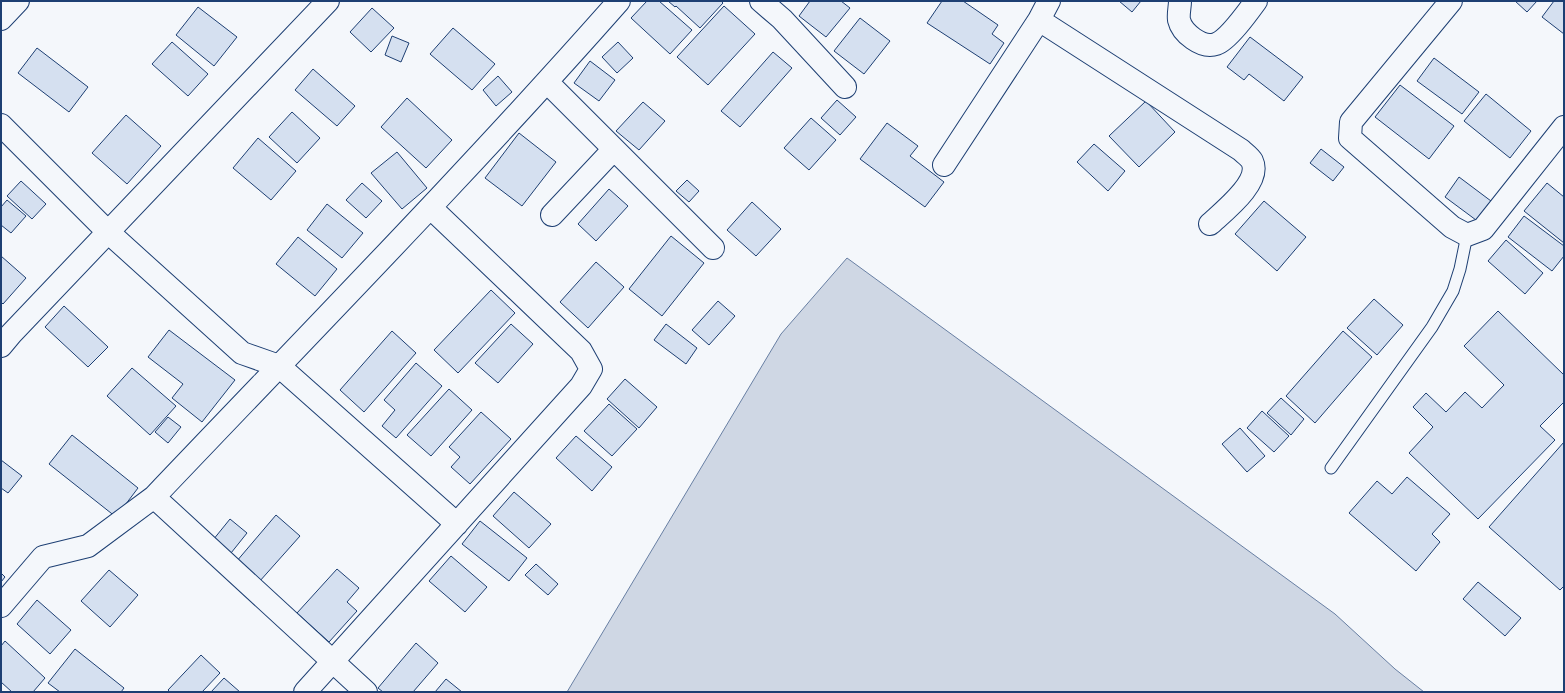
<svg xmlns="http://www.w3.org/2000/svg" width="1565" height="693" viewBox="0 0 1565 693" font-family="Lato,sans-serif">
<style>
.water{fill:#cfd7e4;stroke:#687fa3}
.building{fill:#d5e0f0;stroke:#1d3f73}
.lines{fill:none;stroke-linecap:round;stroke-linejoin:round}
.service-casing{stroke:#1d3f73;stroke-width:13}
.minor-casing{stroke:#1d3f73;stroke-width:24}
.tertiary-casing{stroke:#1d3f73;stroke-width:24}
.service{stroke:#f4f7fb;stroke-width:11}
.minor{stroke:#f4f7fb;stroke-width:22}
.tertiary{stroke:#f4f7fb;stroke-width:22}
</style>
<rect width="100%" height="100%" fill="#f4f7fb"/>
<!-- water -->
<path class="water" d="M 847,258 L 1335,614 L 1395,669 L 1424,692 L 567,692 L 781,334 Z"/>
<!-- building -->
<path class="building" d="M 647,1 L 659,1 L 692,30 L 670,54 L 631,18 Z
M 668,1 L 721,1 L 723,3 L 700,28 L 676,6 L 675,7 Z
M 810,1 L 841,1 L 850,8 L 826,37 L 799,16 Z
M 942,1 L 963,1 L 998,25 L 992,34 L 1004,43 L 990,64 L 927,23 Z
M 1119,1 L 1141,1 L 1132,12 Z
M 1515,1 L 1537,1 L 1527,12 Z
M 1554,1 L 1564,1 L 1564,34 L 1542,17 Z
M 724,6 L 755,34 L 708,85 L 677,57 Z
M 198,7 L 237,37 L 214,66 L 176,35 Z
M 372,8 L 394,28 L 371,52 L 350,32 Z
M 860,18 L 890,41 L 864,74 L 834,51 Z
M 453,28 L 495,64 L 472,90 L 430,54 Z
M 392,36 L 409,43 L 401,62 L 385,55 Z
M 1250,37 L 1303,77 L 1284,101 L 1249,74 L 1244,80 L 1227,67 Z
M 172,42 L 208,74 L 188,96 L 152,64 Z
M 618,42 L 633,58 L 617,73 L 602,57 Z
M 37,48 L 88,87 L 69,112 L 18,73 Z
M 773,52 L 792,68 L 740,127 L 721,111 Z
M 1434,58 L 1479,92 L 1462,114 L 1417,81 Z
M 590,61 L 615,80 L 599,101 L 574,83 Z
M 313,69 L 355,106 L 337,126 L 295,90 Z
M 498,76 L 512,92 L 496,106 L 483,90 Z
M 1400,85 L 1454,126 L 1429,159 L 1375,117 Z
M 1486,94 L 1531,131 L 1510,158 L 1464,121 Z
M 407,98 L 452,140 L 426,168 L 381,127 Z
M 837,100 L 856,117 L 840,135 L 821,118 Z
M 1146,101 L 1175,132 L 1139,167 L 1109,136 Z
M 643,102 L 665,121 L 639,150 L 616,131 Z
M 292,112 L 320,138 L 297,163 L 269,137 Z
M 126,115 L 161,146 L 127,184 L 92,153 Z
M 811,118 L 836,140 L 809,170 L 784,148 Z
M 887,123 L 918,146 L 910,156 L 944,182 L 925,207 L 860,159 Z
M 519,133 L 556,162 L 522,206 L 485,178 Z
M 258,138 L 296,171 L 271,200 L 233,168 Z
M 1094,144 L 1125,171 L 1108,191 L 1077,162 Z
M 1321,149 L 1344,167 L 1333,181 L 1310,163 Z
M 397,152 L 427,188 L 402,209 L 371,173 Z
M 1459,177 L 1491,201 L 1476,220 L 1445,197 Z
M 687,180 L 699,191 L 689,202 L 676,191 Z
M 21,181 L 46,204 L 32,219 L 7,196 Z
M 362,183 L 382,201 L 366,218 L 346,200 Z
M 1547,183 L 1564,197 L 1564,243 L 1524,211 Z
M 609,189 L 628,206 L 596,241 L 578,224 Z
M 7,200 L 26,216 L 11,233 L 1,225 L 1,207 Z
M 1264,201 L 1306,237 L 1277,271 L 1235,234 Z
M 752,202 L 781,229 L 756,256 L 727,230 Z
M 327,204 L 363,233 L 342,258 L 307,230 Z
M 1524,216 L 1564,246 L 1564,256 L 1552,271 L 1508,237 Z
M 671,236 L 704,263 L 662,316 L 629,289 Z
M 298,237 L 337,269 L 315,296 L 276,264 Z
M 1506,240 L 1543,273 L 1525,294 L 1488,261 Z
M 1,256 L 26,278 L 3,304 L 1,302 Z
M 596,262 L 624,287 L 588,328 L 560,302 Z
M 491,290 L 515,313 L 458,373 L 434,350 Z
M 1374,299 L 1403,325 L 1377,355 L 1347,328 Z
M 718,301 L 735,316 L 709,345 L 692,330 Z
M 64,306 L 108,347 L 88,367 L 45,327 Z
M 1498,311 L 1564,375 L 1564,402 L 1540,426 L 1555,440 L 1478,519 L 1409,453 L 1433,427 L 1413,407 L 1426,393 L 1446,412 L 1465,392 L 1482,408 L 1504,385 L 1464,346 Z
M 511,324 L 533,344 L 498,383 L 475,363 Z
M 666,324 L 697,348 L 686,364 L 654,340 Z
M 169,330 L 235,380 L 202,422 L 172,398 L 183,384 L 148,357 Z
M 392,331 L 416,353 L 364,412 L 340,390 Z
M 1343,331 L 1372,357 L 1315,423 L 1286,396 Z
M 416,363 L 442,386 L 396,438 L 382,426 L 395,410 L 384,400 Z
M 132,368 L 176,406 L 150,435 L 107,396 Z
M 625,379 L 657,407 L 639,428 L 607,399 Z
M 449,389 L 472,410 L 431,456 L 407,435 Z
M 1281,398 L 1304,419 L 1291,435 L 1267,413 Z
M 609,404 L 637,429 L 612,456 L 584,431 Z
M 1262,411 L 1289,436 L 1274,452 L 1247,428 Z
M 481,412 L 511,439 L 470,484 L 451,467 L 460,457 L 449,447 Z
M 168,417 L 181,427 L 168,443 L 155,432 Z
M 1240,428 L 1265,456 L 1247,472 L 1222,444 Z
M 72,435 L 138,488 L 116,517 L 49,464 Z
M 576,436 L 612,467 L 592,491 L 556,458 Z
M 1564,442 L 1564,586 L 1560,590 L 1489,527 Z
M 1,460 L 22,476 L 8,493 L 1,488 Z
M 1407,477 L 1450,514 L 1432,534 L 1440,542 L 1416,571 L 1349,513 L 1377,481 L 1392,494 Z
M 514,492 L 551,524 L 529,548 L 493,516 Z
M 276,515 L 300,536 L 259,582 L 236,562 Z
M 230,519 L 247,533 L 231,553 L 213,540 Z
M 480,521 L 527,558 L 509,581 L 462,544 Z
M 451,556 L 487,587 L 465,612 L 429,581 Z
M 536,564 L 558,584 L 548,595 L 525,575 Z
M 337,569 L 359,588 L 347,602 L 357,611 L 329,642 L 297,613 Z
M 109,570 L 138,595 L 110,627 L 81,601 Z
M 1,573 L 5,577 L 1,582 Z
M 1478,582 L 1521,618 L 1505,636 L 1463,599 Z
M 37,600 L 71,630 L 50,654 L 17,624 Z
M 5,641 L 45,678 L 33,692 L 12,692 L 1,682 L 1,646 Z
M 416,643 L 438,663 L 413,692 L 383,692 L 378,688 Z
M 75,649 L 124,688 L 121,692 L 60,692 L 48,683 Z
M 201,655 L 220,673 L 202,692 L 170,692 L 168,690 Z
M 224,678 L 240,692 L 211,692 Z
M 446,679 L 462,692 L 435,692 Z"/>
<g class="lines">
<!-- service casing -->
<g class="service-casing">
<path id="service" d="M 1331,468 L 1432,327 L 1453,291 L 1460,269 L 1467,235"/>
</g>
<!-- minor casing -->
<g class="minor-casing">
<path id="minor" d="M 761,1 L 782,19 L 845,87
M 1180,1 C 1180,7 1178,14 1179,20 C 1182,33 1202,49 1216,44 C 1228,40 1248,12 1256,1
M 1451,1 L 1351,122 L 1350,138 L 1452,227 L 1467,235 L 1483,229 L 1564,127
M 1,19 L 18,1
M 1039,20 L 1241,150 C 1244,153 1250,157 1252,161 C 1262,182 1224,211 1210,224
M 547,82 L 713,248
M 944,165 L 1039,20 L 1049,1
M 552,215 L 614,149
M 108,232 L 242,353 L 279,366 L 457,524
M 1,606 L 43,557 L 88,546 L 154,497
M 305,692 L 581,386 L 591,369 L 581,351 L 431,208
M 366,692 L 154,497 C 310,333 469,171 619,1"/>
</g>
<!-- tertiary casing -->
<g class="tertiary-casing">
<path id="tertiary" d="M 1,125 L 108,232
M 1,346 L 11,334 L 328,1"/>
</g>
<!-- service -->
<use href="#service" class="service"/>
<!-- minor -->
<use href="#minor" class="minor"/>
<!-- tertiary -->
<use href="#tertiary" class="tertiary"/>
</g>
<!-- border -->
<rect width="1565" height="693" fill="none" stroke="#1d3f73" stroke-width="4"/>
</svg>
